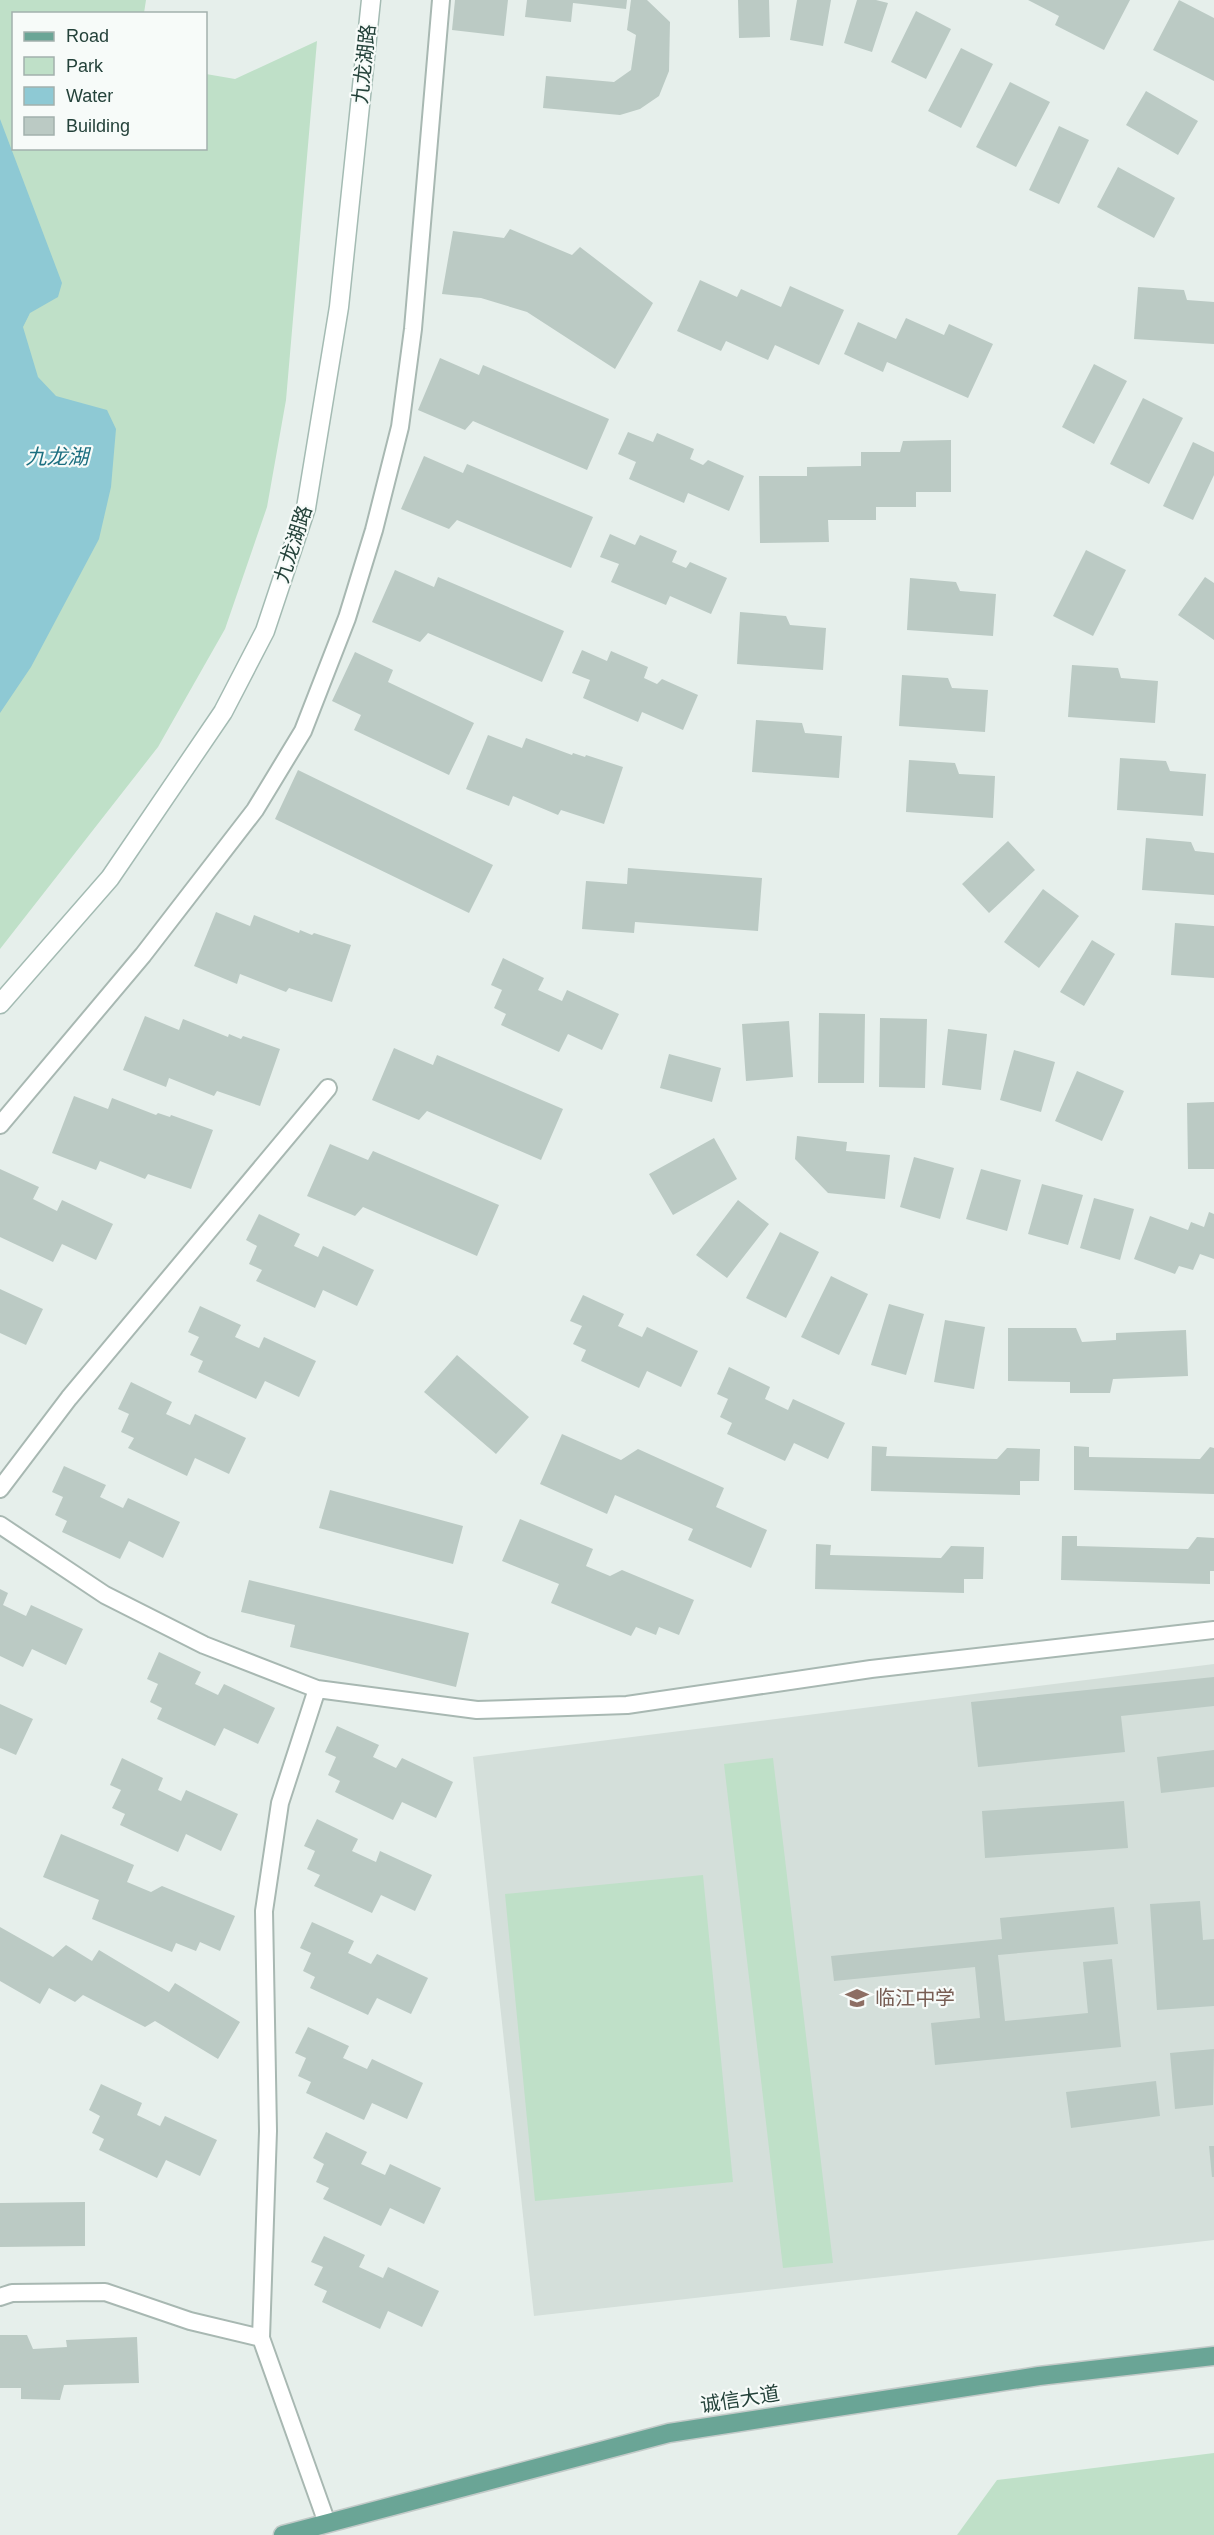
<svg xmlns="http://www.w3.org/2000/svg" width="1214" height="2535" viewBox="0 0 1214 2535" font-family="Helvetica,'Noto Sans SC',sans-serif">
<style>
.built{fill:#d4dfda}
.green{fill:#bfe0c8}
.water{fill:#8ec9d4}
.building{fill:#bbcac4}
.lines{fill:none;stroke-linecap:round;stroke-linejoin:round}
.street-casing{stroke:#a8b8b2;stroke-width:20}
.secondary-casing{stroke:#a4bbb3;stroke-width:21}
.primary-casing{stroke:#c2cac8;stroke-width:21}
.street{stroke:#fff;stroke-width:16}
.secondary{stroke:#fff;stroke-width:18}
.primary{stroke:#6aa596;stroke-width:18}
.labels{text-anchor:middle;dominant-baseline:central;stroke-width:4.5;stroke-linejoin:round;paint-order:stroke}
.street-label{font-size:20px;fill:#24423a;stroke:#f7fbf9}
.education-label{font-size:20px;fill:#785e54;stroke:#f7fbf9;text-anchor:start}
.water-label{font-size:21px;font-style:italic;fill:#1c6f80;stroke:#f7fbf9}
</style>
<rect width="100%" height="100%" fill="#e6efeb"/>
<!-- built -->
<path class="built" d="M 1214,1664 L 1214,2240 L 534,2316 L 473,1757 Z"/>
<!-- green -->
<path class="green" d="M 0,0 L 146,0 L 144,13 L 14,14 L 14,148 L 206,148 L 206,74 L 235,79 L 317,41 L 286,400 L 267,507 L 225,629 L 158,747 L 0,949 Z
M 773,1758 L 833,2263 L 783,2268 L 724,1764 Z
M 703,1875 L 733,2182 L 535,2201 L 505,1894 Z
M 1214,2453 L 1214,2535 L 957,2535 L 997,2480 Z"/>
<!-- water -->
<path class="water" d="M 0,119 L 62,283 L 58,297 L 30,313 L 23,327 L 38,377 L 56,396 L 107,410 L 116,429 L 111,487 L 99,539 L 31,667 L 0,713 Z"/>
<!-- building -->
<path class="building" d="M 455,0 L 508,0 L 504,36 L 452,30 Z
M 527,0 L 627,0 L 626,9 L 573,3 L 571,22 L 525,17 Z
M 631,0 L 647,0 L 670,22 L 669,71 L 659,96 L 640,109 L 620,115 L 543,108 L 546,76 L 614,82 L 631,70 L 636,35 L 627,30 Z
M 738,0 L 769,0 L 770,37 L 739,38 Z
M 797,0 L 831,0 L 823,46 L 790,40 Z
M 857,0 L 876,0 L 888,3 L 872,52 L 844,43 Z
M 1028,0 L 1130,0 L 1104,50 L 1055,25 L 1059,16 Z
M 1179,0 L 1214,18 L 1214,81 L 1153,50 Z
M 916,11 L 951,29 L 926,79 L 891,62 Z
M 961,48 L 993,64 L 961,128 L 928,111 Z
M 1010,82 L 1050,102 L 1016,167 L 976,147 Z
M 1146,91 L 1198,121 L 1178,155 L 1126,125 Z
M 1059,126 L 1089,140 L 1059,204 L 1029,190 Z
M 1118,167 L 1175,198 L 1154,238 L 1097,207 Z
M 510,229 L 572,255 L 580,247 L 653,303 L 615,369 L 527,312 L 481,298 L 442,294 L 453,231 L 504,238 Z
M 700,280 L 737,297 L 741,289 L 781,307 L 790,286 L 844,310 L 819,365 L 775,345 L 768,360 L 726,341 L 721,351 L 677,331 Z
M 1138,287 L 1184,290 L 1187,300 L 1214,302 L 1214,344 L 1134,339 Z
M 906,318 L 944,335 L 949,324 L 993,344 L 968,398 L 887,362 L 883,372 L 844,354 L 858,322 L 896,339 Z
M 440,358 L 479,375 L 483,365 L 609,419 L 587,470 L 473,421 L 465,430 L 418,410 Z
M 1094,364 L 1127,381 L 1094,444 L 1062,427 Z
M 1143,398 L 1183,418 L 1149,484 L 1110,464 Z
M 628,432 L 653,442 L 657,433 L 694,449 L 690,459 L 703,465 L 708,460 L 744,476 L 729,511 L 688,493 L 684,503 L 629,479 L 636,462 L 618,454 Z
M 951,440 L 951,492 L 916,492 L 916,507 L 876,507 L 876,520 L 828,520 L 829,542 L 760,543 L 759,476 L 807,476 L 807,467 L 861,466 L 861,452 L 900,452 L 903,441 Z
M 1193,442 L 1214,452 L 1214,475 L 1193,520 L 1163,506 Z
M 424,456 L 463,473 L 467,464 L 593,517 L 571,568 L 457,520 L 449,529 L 401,509 Z
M 610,534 L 635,545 L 640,535 L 677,551 L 672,562 L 686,568 L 690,562 L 727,578 L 711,614 L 670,596 L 666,605 L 611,582 L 619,564 L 600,557 Z
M 1086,550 L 1126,570 L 1093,636 L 1053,616 Z
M 395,570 L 434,587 L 438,577 L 564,631 L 542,682 L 428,633 L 420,642 L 372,622 Z
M 1205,577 L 1214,583 L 1214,640 L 1178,615 Z
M 910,578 L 956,582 L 960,591 L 996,594 L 993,636 L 907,630 Z
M 740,612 L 786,616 L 790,625 L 826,628 L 823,670 L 737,664 Z
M 582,650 L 607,661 L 611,651 L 648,667 L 644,678 L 657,684 L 662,679 L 698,695 L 683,730 L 642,712 L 638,722 L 583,698 L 590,680 L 572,673 Z
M 355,652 L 393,670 L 388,682 L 474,723 L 449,775 L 354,730 L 361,715 L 332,701 Z
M 1072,665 L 1118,668 L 1121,678 L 1158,681 L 1155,723 L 1068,717 Z
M 902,675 L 948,678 L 952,688 L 988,690 L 985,732 L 899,726 Z
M 756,720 L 802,723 L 805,733 L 842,736 L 839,778 L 752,772 Z
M 488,735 L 522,748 L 526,738 L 572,755 L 573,753 L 585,757 L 586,755 L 623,767 L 604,824 L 561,810 L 558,815 L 513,796 L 509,806 L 466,789 Z
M 1120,758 L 1166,761 L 1170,771 L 1206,774 L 1203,816 L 1117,810 Z
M 909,760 L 955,763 L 959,774 L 995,776 L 993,818 L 906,812 Z
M 298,770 L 493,865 L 469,913 L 275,819 Z
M 1146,838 L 1191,842 L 1195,851 L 1214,853 L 1214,895 L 1142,890 Z
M 1008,841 L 1035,870 L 989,913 L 962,884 Z
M 628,868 L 762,878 L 758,931 L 635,922 L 634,933 L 582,929 L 586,881 L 627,884 Z
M 1043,889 L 1079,916 L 1039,968 L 1004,942 Z
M 216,912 L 250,926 L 254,915 L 299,933 L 300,930 L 312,935 L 314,933 L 351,945 L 332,1002 L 289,988 L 286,992 L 240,974 L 237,984 L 194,966 Z
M 1175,923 L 1214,926 L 1214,978 L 1171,975 Z
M 1092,940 L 1115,954 L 1084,1006 L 1060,992 Z
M 503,958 L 544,978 L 538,990 L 562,1001 L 567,990 L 619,1014 L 602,1050 L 568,1034 L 559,1052 L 501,1025 L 506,1014 L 494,1008 L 502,990 L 491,985 Z
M 819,1013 L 865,1014 L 864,1083 L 818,1083 Z
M 145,1016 L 179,1030 L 183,1019 L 228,1037 L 229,1034 L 241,1039 L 243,1036 L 280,1049 L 260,1106 L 217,1091 L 214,1096 L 169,1078 L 166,1087 L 123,1070 Z
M 880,1018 L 927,1019 L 925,1088 L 879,1087 Z
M 789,1021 L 793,1077 L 746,1081 L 742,1024 Z
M 948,1029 L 987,1034 L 981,1090 L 942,1085 Z
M 394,1048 L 433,1065 L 437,1055 L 563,1109 L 541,1160 L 427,1111 L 419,1120 L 372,1100 Z
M 1014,1050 L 1055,1062 L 1041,1112 L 1000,1100 Z
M 669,1054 L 721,1068 L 712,1102 L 660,1088 Z
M 1077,1071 L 1124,1091 L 1102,1141 L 1055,1121 Z
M 74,1096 L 108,1109 L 112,1098 L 156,1115 L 158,1113 L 170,1117 L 171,1115 L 213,1130 L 191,1189 L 148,1174 L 145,1179 L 100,1161 L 96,1170 L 52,1153 Z
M 1214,1102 L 1214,1169 L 1188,1169 L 1187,1103 Z
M 797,1136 L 847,1142 L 846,1151 L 890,1155 L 885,1199 L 828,1193 L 795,1159 Z
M 714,1138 L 737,1179 L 673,1215 L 649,1174 Z
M 330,1144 L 368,1160 L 373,1151 L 499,1205 L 477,1256 L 363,1207 L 355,1216 L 307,1196 Z
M 914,1157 L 954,1168 L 940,1219 L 900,1207 Z
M 0,1169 L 39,1187 L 33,1199 L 57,1211 L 62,1200 L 113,1224 L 96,1260 L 62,1244 L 53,1262 L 0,1237 Z
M 981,1169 L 1021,1180 L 1007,1231 L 966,1219 Z
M 1042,1184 L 1083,1195 L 1068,1245 L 1028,1234 Z
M 1094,1198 L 1134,1209 L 1120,1260 L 1080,1248 Z
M 738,1200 L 769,1224 L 727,1278 L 696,1255 Z
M 1209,1212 L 1214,1214 L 1214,1259 L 1200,1254 L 1193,1270 L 1179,1266 L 1175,1274 L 1134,1259 L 1150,1216 L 1188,1230 L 1191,1222 L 1204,1227 Z
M 259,1214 L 300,1234 L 294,1246 L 318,1257 L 323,1246 L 374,1270 L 357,1306 L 323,1290 L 315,1308 L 256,1281 L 262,1270 L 249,1264 L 257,1246 L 246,1240 Z
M 780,1232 L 819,1252 L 786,1318 L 746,1298 Z
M 831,1276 L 868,1294 L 839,1355 L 801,1337 Z
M 0,1289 L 43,1309 L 26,1345 L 0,1333 Z
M 583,1295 L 624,1314 L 618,1326 L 642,1337 L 647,1327 L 698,1351 L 681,1387 L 647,1371 L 639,1388 L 581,1361 L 586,1350 L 573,1344 L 582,1326 L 570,1321 Z
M 889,1304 L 924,1314 L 906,1375 L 871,1365 Z
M 200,1306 L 241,1325 L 235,1337 L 259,1348 L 264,1337 L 316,1361 L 299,1397 L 265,1381 L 256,1399 L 198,1372 L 203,1361 L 190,1355 L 199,1337 L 188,1332 Z
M 945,1320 L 985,1327 L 974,1389 L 934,1382 Z
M 1008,1328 L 1076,1328 L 1082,1342 L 1116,1340 L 1116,1333 L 1186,1330 L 1188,1376 L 1113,1379 L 1110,1393 L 1070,1393 L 1070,1382 L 1008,1381 Z
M 457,1355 L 529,1417 L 496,1454 L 424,1392 Z
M 729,1367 L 770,1387 L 765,1399 L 788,1410 L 793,1399 L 845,1423 L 828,1459 L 794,1443 L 785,1461 L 727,1434 L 732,1423 L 720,1417 L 728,1399 L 717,1394 Z
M 131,1382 L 172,1402 L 166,1414 L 190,1425 L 195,1414 L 246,1438 L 229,1474 L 195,1458 L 187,1476 L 128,1448 L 134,1438 L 121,1432 L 129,1414 L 118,1409 Z
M 562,1434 L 621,1460 L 638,1449 L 724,1488 L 716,1507 L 767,1530 L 751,1568 L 688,1540 L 693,1529 L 615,1495 L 607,1514 L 540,1484 Z
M 872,1446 L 887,1447 L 886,1456 L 997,1459 L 1007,1448 L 1040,1449 L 1039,1481 L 1020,1481 L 1020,1495 L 871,1491 Z
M 1074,1446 L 1089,1447 L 1089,1457 L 1200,1459 L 1210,1447 L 1214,1448 L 1214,1494 L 1074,1490 Z
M 64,1466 L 106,1485 L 100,1497 L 123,1508 L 128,1498 L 180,1522 L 163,1558 L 129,1541 L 120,1559 L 62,1532 L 67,1521 L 55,1515 L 63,1497 L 52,1492 Z
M 330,1490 L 463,1526 L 453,1564 L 319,1528 Z
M 520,1519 L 593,1549 L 586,1566 L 610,1576 L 622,1570 L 694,1600 L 679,1635 L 659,1627 L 656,1635 L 636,1627 L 631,1636 L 551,1603 L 559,1584 L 502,1561 Z
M 1062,1536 L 1077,1536 L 1077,1546 L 1188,1549 L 1197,1537 L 1214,1538 L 1214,1571 L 1210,1571 L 1210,1584 L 1061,1580 Z
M 816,1544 L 831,1545 L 830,1555 L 941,1558 L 951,1546 L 984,1547 L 983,1579 L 964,1579 L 964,1593 L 815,1589 Z
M 249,1580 L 469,1633 L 456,1687 L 290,1647 L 295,1625 L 241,1612 Z
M 0,1589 L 8,1593 L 3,1605 L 26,1616 L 31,1605 L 83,1629 L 66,1665 L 32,1649 L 23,1667 L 0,1656 Z
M 159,1652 L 201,1672 L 195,1684 L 218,1695 L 224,1684 L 275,1708 L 258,1744 L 224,1728 L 215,1746 L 157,1719 L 162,1708 L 150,1702 L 158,1684 L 147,1679 Z
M 1214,1677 L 1214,1706 L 1121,1716 L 1125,1752 L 978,1767 L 971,1702 Z
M 0,1704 L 33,1719 L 16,1755 L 0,1748 Z
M 337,1726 L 379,1745 L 373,1757 L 396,1768 L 402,1758 L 453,1782 L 436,1818 L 402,1802 L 393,1820 L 335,1792 L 340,1781 L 328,1775 L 336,1757 L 325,1752 Z
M 1214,1750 L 1214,1787 L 1161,1793 L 1157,1757 Z
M 122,1758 L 163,1778 L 158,1790 L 181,1801 L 186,1790 L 238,1814 L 221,1851 L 186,1834 L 178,1852 L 120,1825 L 125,1814 L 112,1808 L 121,1790 L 110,1785 Z
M 1124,1801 L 1128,1848 L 985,1858 L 982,1811 Z
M 317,1819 L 358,1839 L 352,1851 L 376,1862 L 380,1851 L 432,1875 L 415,1911 L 381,1895 L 372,1913 L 314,1886 L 320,1875 L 307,1869 L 315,1851 L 304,1846 Z
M 61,1834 L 134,1865 L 127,1882 L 151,1892 L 162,1886 L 235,1916 L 220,1951 L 200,1942 L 196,1951 L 176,1943 L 172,1952 L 92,1919 L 99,1900 L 43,1877 Z
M 1200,1901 L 1203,1940 L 1214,1939 L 1214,2006 L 1157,2010 L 1150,1904 Z
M 1114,1907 L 1118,1944 L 998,1955 L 1005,2021 L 1088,2013 L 1083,1962 L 1112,1959 L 1121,2047 L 935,2065 L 931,2023 L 980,2018 L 975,1967 L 834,1981 L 831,1956 L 1002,1939 L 1000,1918 Z
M 312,1922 L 354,1941 L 348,1953 L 371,1964 L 377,1954 L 428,1978 L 411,2014 L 377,1998 L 368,2015 L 310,1988 L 315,1977 L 303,1971 L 311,1953 L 300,1948 Z
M 0,1927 L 53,1957 L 66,1945 L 92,1961 L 99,1950 L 169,1992 L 175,1983 L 240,2022 L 218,2059 L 155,2021 L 145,2027 L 83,1995 L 75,2002 L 49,1988 L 40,2004 L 0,1981 Z
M 308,2027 L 349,2046 L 343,2058 L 367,2069 L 372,2059 L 423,2083 L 407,2119 L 372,2103 L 364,2120 L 306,2093 L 311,2082 L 298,2076 L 306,2058 L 295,2053 Z
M 1214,2049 L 1213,2105 L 1175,2109 L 1170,2053 Z
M 1156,2081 L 1160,2116 L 1071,2128 L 1066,2092 Z
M 101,2084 L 142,2103 L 137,2115 L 160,2126 L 165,2116 L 217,2140 L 200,2176 L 166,2160 L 157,2178 L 99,2150 L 104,2139 L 92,2133 L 100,2116 L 89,2110 Z
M 326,2132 L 367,2152 L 361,2164 L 385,2175 L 390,2164 L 441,2188 L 424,2224 L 390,2208 L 381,2226 L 323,2199 L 329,2188 L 316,2182 L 324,2164 L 313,2158 Z
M 1209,2146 L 1214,2146 L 1214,2177 L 1212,2177 Z
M 85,2202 L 85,2246 L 0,2247 L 0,2203 Z
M 324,2236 L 365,2255 L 359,2267 L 383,2278 L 388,2267 L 439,2291 L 422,2327 L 388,2311 L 380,2329 L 322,2302 L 327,2291 L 314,2285 L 323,2267 L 311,2262 Z
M 0,2335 L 27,2335 L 33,2349 L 67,2347 L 66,2340 L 137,2337 L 139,2383 L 64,2385 L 60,2400 L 21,2399 L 21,2388 L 0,2388 Z"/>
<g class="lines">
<!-- street casing -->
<g class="street-casing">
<path id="street" d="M 0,1125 L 143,955 L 255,810 L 303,731 L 347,618 L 374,530 L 400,427 L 413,329 L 441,0
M 0,1489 L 69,1398 L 328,1088
M 0,1525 L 105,1595 L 204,1645 L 317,1689 L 477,1710 L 627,1705 L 871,1669 L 1214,1630
M 317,1689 L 280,1803 L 264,1911 L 268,2131 L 261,2338 L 327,2523
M 0,2297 L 12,2293 L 105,2292 L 190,2321 L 261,2338"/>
</g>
<!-- secondary casing -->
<g class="secondary-casing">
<path id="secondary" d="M 0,1004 L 110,878 L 223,712 L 265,631 L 306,508 L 339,307 L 371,0"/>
</g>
<!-- primary casing -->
<g class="primary-casing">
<path id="primary" d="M 283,2535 L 669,2433 L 1039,2376 L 1214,2356"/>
</g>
<!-- street -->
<use href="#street" class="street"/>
<!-- secondary -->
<use href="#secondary" class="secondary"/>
<!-- primary -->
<use href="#primary" class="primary"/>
</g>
<!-- icons -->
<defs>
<g id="school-bare" transform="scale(1.8)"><path d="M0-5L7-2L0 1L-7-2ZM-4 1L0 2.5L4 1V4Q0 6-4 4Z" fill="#8d6e63" stroke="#f7fbf9" stroke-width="2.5" paint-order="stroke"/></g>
</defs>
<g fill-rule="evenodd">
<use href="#school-bare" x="857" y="1998"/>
</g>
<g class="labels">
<!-- street labels -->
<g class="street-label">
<text transform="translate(364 64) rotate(-84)">九龙湖路</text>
<text transform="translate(293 544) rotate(-72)">九龙湖路</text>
<text transform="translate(740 2399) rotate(-9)">诚信大道</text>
</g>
<!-- education labels -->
<g class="education-label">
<text x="875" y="1998">临江中学</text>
</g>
<!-- water labels -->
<g class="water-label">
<text x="57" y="456">九龙湖</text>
</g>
</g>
<!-- legend -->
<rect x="12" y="12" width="195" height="138" fill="#f7fbf9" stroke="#a3b1ad" stroke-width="1.5"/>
<rect x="24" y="32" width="30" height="9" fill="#6aa596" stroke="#a3b1ad" stroke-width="1.5"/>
<text x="66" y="42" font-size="18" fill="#24423a">Road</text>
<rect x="24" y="57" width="30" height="18" fill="#bfe0c8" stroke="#a3b1ad" stroke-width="1.5"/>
<text x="66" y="72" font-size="18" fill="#24423a">Park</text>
<rect x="24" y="87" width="30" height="18" fill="#8ec9d4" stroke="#a3b1ad" stroke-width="1.5"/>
<text x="66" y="102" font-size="18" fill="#24423a">Water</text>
<rect x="24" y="117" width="30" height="18" fill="#bbcac4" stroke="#a3b1ad" stroke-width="1.5"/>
<text x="66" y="132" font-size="18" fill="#24423a">Building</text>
</svg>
